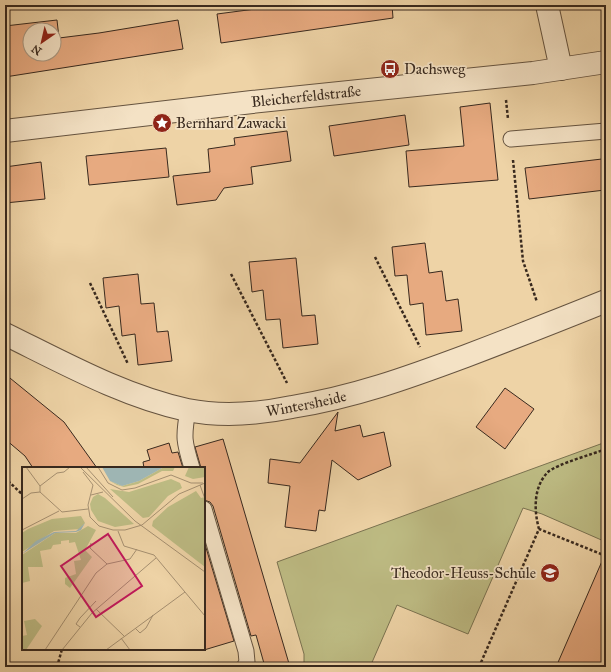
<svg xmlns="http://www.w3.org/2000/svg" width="611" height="672" viewBox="0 0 611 672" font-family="'IM FELL Great Primer',serif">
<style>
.green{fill:#bdbb83;stroke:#7a7250}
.building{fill:#e7aa80;stroke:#38291e;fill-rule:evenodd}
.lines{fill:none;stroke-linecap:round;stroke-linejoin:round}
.service-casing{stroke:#665440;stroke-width:17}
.minor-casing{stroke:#665440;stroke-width:24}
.path{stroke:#38291e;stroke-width:2.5;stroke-dasharray:3 2;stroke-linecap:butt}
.service{stroke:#f4e2c5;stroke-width:15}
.minor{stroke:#f4e2c5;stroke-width:22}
.labels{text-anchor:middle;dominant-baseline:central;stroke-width:3.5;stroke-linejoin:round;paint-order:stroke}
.poi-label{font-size:15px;fill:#38291e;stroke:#f4e2c5;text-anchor:start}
.street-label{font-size:15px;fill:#38291e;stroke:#f4e2c5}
.inset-road{fill:none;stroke:#a58f70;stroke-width:1}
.view{fill:#c2185b;fill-opacity:0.15;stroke:#c2185b;stroke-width:2}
.inset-edge{fill:none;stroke:#38291e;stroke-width:2}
</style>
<rect width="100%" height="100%" fill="#eed3a6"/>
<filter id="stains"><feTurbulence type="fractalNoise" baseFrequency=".005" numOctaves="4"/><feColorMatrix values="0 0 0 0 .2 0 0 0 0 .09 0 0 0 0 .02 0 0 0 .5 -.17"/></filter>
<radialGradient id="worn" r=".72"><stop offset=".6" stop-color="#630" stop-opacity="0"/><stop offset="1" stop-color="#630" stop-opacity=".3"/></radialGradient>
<!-- green -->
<path class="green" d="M 606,442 L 606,542 L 542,514 L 523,508 L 468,634 L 397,605 L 370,667 L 304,667 L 304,654 L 277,562 Z"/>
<!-- building -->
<path class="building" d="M 286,5 L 392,5 L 393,18 L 221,43 L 217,14 Z
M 57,20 L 59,38 L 99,33 L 178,20 L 183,49 L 5,77 L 5,26 ZM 30,30 L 54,30 L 54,54 L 30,54 Z
M 490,103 L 498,180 L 409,187 L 406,151 L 464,146 L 460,107 Z
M 405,115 L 409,145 L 334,156 L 329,126 Z
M 287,131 L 291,161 L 251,167 L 253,184 L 224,188 L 216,200 L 177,205 L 173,176 L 210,172 L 208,149 L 235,145 L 234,138 Z
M 166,148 L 169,177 L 89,185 L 86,156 Z
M 602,159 L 605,190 L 529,199 L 525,168 Z
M 41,162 L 45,199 L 5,203 L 5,167 Z
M 425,243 L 429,273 L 442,271 L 446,301 L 458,299 L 462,331 L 426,335 L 423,303 L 410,305 L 407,275 L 395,276 L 392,247 Z
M 296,258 L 302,316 L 315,315 L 318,344 L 283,348 L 280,319 L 266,320 L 263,290 L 252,292 L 249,262 Z
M 138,274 L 141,304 L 154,303 L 157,332 L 168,331 L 172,361 L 138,365 L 135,334 L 122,336 L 119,306 L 106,308 L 103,278 Z
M 5,374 L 64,422 L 97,468 L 33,468 L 25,456 L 5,439 Z
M 505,388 L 534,409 L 505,449 L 476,427 Z
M 338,412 L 335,431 L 360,425 L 363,437 L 384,432 L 391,466 L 358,480 L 332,460 L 325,511 L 319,510 L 316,531 L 285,527 L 290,486 L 268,483 L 270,459 L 300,463 Z
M 223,439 L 272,606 L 290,667 L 265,667 L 256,635 L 251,636 L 213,506 L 210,502 L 204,500 L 204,468 L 201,468 L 195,447 Z
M 169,443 L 172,453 L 178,452 L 183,468 L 144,468 L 143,462 L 150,460 L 147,450 Z
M 204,541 L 234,641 L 204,650 Z
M 606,552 L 606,667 L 556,667 Z"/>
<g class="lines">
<!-- service casing -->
<g class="service-casing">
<path id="service" d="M 511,139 L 606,131
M 188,410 C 183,437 184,442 192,468
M 204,509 L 246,651 L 247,662 L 244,667"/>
</g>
<!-- minor casing -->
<g class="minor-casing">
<g id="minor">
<path d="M 547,5 L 561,69"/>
<path id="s1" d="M 5,131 L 252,102 L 533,73 L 606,62"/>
<path id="s2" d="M 5,334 C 64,363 123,396 187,410 C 222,417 258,414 292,407 C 354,397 407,378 466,356 C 513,338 559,320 606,301"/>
</g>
</g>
<!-- path -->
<path class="path" d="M 506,100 L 508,119
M 513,160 L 523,261 L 537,302
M 375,257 L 420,347
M 231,274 L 287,383
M 90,283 L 128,364
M 8,481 L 23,495
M 539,529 C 534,511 533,487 548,472 C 557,464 593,454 606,449
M 57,667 L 62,649
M 479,667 L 539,529 L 606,556"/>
<!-- service -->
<use href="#service" class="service"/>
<!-- minor -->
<use href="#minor" class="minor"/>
</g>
<!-- icons -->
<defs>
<g id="bus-disc" transform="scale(1)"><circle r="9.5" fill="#8f2418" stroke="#f4e2c5"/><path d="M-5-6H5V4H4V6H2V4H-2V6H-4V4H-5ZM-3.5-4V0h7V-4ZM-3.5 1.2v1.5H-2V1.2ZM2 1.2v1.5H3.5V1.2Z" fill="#fff"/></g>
<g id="sight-disc" transform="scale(1)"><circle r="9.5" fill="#8f2418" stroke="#f4e2c5"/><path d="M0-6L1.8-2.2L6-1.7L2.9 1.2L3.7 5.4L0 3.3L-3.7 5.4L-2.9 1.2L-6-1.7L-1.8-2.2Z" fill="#fff"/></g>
<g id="school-disc" transform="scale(1)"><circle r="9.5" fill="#8f2418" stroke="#f4e2c5"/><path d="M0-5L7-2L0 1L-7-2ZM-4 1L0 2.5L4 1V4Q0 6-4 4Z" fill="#fff"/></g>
</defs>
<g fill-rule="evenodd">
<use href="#bus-disc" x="390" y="69"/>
<use href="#sight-disc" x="162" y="123"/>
<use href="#school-disc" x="550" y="573"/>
</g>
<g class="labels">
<!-- poi labels -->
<g class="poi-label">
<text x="404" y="69">Dachsweg</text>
<text x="176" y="123">Bernhard Zawacki</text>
<text x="536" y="573" text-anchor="end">Theodor-Heuss-Schule</text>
</g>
<!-- street labels -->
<g class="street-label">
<text stroke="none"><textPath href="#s1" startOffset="303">Bleicherfeldstraße</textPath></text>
<text stroke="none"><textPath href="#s2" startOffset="318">Wintersheide</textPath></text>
</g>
</g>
<!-- overview -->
<g transform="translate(22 467)">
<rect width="183" height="183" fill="#eed3a6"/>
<path d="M 79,0 L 88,14 L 100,19 L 117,14 L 142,0 L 153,0 L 151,4 L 140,4 L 116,17 L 102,20 L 95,18 L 88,14 ZM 167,0 L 183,0 L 183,10 L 171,12 L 163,9 ZM 149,12 L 158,16 L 160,21 L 146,29 L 127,50 L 121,51 L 88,22 L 107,25 ZM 174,24 L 179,31 L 183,30 L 183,100 L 130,59 L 131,54 L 146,40 ZM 76,27 L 83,31 L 112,57 L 93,60 L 76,54 L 69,43 L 68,37 L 71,30 ZM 59,49 L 63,56 L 57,62 L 32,64 L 0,85 L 0,66 L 6,62 L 30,52 ZM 66,59 L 74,63 L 63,83 L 70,90 L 48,121 L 43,117 L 43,111 L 54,107 L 52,94 L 59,93 L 53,75 L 47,76 L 47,73 L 39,74 L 39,77 L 31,78 L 29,82 L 18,84 L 21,100 L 6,100 L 8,114 L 0,116 L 0,88 L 33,66 L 54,66 ZM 13,152 L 20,159 L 4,183 L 0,183 L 0,169 L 5,168 L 2,154 Z" fill="#bdbb83"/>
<path d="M 80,0 L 142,0 L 117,14 L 100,19 L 88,14 ZM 63,56 L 59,63 L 54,65 L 33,66 L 0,87 L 14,74 L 32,65 L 54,64 Z" fill="#9eb5b3"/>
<path class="inset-road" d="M 4,0 L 18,19M 58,0 L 113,54 L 183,105M 64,0 L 91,30M 76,0 L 86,16 L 100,23 L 113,21 L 149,8 L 169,16 L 181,16M 61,5 L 71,18 L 66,38 L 68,50 L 77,59 L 91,63 L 103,63 L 120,58 L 157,27 L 183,16M 178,18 L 183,32M 18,25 L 18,19 L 35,6 L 42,5 L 48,0M 69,28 L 81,25M 0,32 L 9,26 L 18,25 L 40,45 L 66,42M 0,63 L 37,44M 96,64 L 102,79 L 132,88 L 183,149M 69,76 L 68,81 L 85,97M 74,142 L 102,169M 58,160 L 54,157 L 58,151 L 74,134M 113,161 L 118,166 L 124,161 L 131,148M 99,171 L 108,183M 23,183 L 74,106 L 85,97 L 108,92 L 115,82M 40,183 L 70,146 L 134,91M 84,183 L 163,125"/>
<path class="view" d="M 86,67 L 120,119 L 74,150 L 39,99 Z"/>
<rect width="183" height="183" class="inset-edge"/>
</g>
<!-- margin -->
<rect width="611" height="672" fill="none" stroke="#eed3a6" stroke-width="20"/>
<rect x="6" y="6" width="599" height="660" fill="none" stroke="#38291e" stroke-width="2"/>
<rect x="10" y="10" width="591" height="652" fill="none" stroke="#38291e"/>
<!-- north arrow -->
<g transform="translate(42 42) rotate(214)"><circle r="19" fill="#f4e2c5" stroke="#a99882"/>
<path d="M0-3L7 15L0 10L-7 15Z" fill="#8f2418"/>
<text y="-6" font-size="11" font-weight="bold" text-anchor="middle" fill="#38291e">N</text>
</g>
<rect width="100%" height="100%" filter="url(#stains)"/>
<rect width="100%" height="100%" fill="url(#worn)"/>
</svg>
